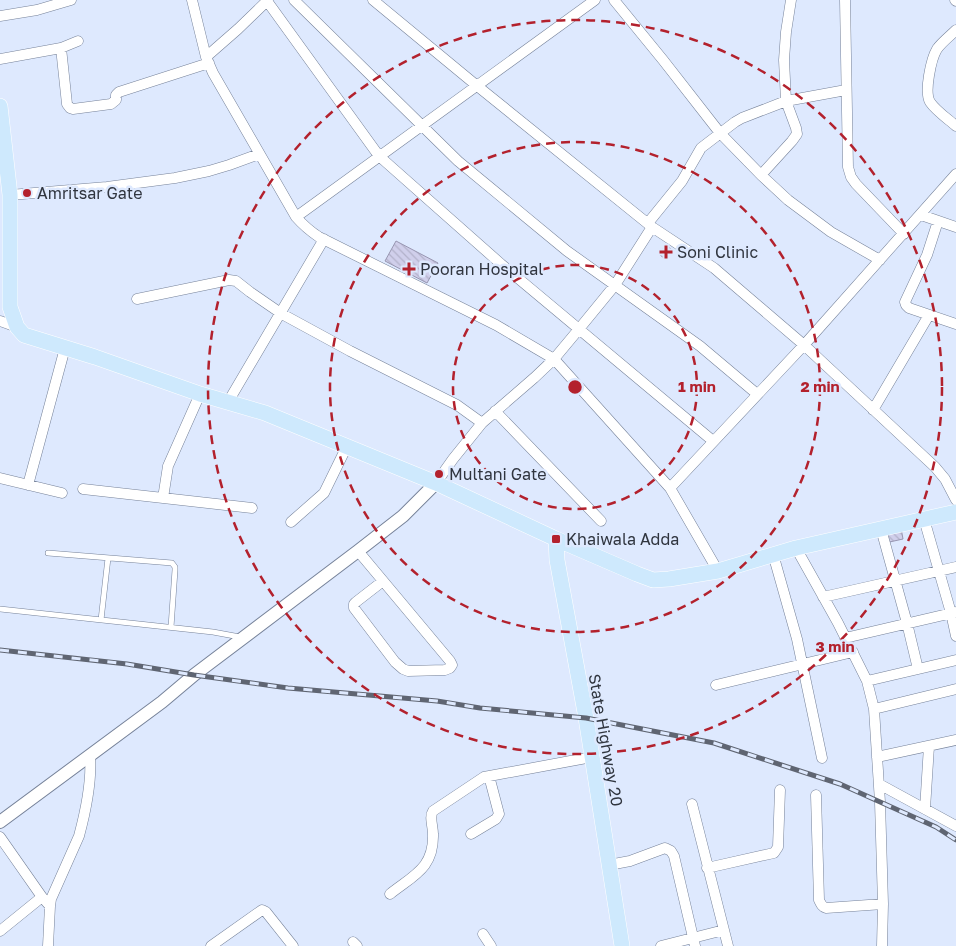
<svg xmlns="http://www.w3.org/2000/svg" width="956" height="946" viewBox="0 0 956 946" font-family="'Golos Text',sans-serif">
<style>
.building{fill:url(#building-back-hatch);stroke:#9896b1}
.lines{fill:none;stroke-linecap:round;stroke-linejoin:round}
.service-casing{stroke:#768299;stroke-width:6}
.minor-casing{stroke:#768299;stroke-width:11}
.tertiary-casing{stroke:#768299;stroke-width:14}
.primary-casing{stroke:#fff;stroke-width:16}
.service{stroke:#fff;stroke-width:5}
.minor{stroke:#fff;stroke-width:10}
.tertiary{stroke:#fff;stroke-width:12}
.primary{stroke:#cee9fd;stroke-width:15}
.rail-casing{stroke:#5f6572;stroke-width:5}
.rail{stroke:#dee9fe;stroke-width:3;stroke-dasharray:9;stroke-linecap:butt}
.ring{fill:none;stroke:#b3212d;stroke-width:2.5;stroke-dasharray:9 6}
.poi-dot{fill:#b3212d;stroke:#dee9fe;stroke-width:2}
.labels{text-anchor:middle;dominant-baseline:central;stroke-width:5;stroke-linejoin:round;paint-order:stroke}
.poi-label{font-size:16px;fill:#30353f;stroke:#dee9fe;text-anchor:start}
.street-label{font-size:16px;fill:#30353f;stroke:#dee9fe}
.centre{fill:#b3212d;stroke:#dee9fe;stroke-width:2.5}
.ring-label{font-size:15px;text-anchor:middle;font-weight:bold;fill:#b3212d;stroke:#dee9fe;stroke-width:5;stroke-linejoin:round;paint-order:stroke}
</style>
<defs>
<pattern id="building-back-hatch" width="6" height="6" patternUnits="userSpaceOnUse" patternTransform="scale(1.25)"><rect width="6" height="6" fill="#d0cfeb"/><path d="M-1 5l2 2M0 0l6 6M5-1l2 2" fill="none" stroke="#b3b2cb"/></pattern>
</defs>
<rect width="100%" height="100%" fill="#dee9fe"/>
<!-- building -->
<path class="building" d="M 396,241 L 438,263 L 427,283 L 385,261 Z
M 666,245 L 672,250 L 665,259 L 659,254 Z
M 901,528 L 903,539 L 885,543 L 883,531 Z"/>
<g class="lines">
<!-- service casing -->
<g class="service-casing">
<path id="service" d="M 48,553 L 172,563 L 175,567 L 175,570 L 171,627
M 0,609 L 213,632 L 240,637
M 101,620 L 108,558"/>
</g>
<!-- minor casing -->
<g class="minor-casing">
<path id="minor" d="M 192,0 L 206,57 L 213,73 L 296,217 C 303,225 310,231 319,237 L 496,325 L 554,359 L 670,488 L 718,571
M 294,0 L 458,161 L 567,251 L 700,346 L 757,394
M 373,0 L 476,85 L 652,227 L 714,268 L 804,345 L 935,467 L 945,479 L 956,500
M 614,0 L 663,60 L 720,133 L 761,175 L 788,200 L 831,232 L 880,260
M 845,0 L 848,167 L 851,177 L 856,184 L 904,234
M 955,0 L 956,1
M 267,1 L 379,156 L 501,264 L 713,441
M 0,16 L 37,10 L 71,0
M 956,30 C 950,36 942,42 937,49 C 931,59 924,92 930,102 C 936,111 948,119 956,126
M 61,48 L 67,104 L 70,108 L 73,109 L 111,104 L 116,100 L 116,95 L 119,92 L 209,63
M 206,57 L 238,29 L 268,0
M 0,59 L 61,48 L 78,41
M 761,175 L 792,141 L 797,134 L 796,128 L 786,101 L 784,60 L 786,32 L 791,0
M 10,195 L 107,187 L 175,178 L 209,171 L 229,165 L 259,154
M 921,215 L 956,227
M 296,217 L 595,0
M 938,221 L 927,255 L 905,302 L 906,305 L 909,308 L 956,324
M 648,223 L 682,181 L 701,148 L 735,122 L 742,118 L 786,101 L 846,90
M 137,299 L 229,280 L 236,281 L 250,292 L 282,314 L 350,351 L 457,405 L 482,423
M 0,321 L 17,327
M 228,402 L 324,239
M 873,410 L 929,315
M 495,411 L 601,521
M 0,478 L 62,493
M 436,483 L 453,459 L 482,423 L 534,378 L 554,359 L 579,329 L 615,285 L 652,227
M 28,485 L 65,348
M 670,488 L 804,345 L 956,174
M 83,489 L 252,508
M 163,498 L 168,466 L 200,394
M 924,519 L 951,613 L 956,636
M 291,522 L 324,493 L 347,446
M 881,529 L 907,623 L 918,669
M 796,548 L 838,623 L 867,681 L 874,709 L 880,802 L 883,904 L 882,946
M 358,551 L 450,661 L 452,665 L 450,668 L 445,670 L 408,671 L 403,669 L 395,662 L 354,608 L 354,604 L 356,602 L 383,581
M 773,554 L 797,639 L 822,758
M 823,597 L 956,567
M 845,638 L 956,612
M 867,681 L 956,660
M 716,685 L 853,652
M 874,709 L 956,689
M 877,757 L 956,740
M 879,784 L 956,826
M 816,795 L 819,900 C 821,904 822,907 826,908 L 883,904
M 692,804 L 728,946
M 925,809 L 929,746
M 471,834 L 496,819 L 499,814 L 489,776
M 0,837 L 42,897 L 50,906
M 609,865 L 630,861 L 665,848 L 671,851 L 674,856 L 695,946
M 707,868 L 774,853 L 778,847 L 780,790
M 390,894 C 414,875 434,868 433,834 C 433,826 429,817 433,811 L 484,777 L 592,757
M 0,931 L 42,897
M 483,934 L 491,946
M 353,942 L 357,946
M 48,946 L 50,906 L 51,899 L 79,836 C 86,810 92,782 90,756
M 211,946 L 262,910 L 266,912 L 293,946
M 661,946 L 724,930"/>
</g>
<!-- tertiary casing -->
<g class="tertiary-casing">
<path id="tertiary" d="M 0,822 L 162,702 L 194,675 L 358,551 L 403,516 L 436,483"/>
</g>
<!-- primary casing -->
<g class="primary-casing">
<path id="primary" d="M 0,106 L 10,195 L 10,307 L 17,327 L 24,335 L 95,357 L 200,394 L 265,413 L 436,483 L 556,539 L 637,574 L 653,580 L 669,579 L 718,571 L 796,548 L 956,512
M 556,539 L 557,560 L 586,718 L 622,946"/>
</g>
<!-- service -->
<use href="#service" class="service"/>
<!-- minor -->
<use href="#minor" class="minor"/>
<!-- tertiary -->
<use href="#tertiary" class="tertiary"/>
<!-- primary -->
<use href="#primary" class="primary"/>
<!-- rail casing -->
<g class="rail-casing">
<path id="rail" d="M 0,650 L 127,664 L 194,675 L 288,688 L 437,701 L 480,708 L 586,718 L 714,743 L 840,784 L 936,827 L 956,840"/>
</g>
<!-- rail -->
<use href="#rail" class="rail"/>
</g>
<!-- distance rings -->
<g class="ring">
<circle cx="575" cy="387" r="122"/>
<circle cx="575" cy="387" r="245"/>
<circle cx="575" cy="387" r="367"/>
</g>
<!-- markers -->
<g class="poi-dot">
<circle cx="27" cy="193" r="5"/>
<path d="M663.5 244.5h5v5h5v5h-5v5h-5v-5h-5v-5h5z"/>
<path d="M406.5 261.5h5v5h5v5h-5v5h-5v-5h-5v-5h5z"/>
<circle cx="439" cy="474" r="5"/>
<rect x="551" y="534" width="10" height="10" rx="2.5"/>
</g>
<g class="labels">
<!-- poi labels -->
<g class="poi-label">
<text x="37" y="193">Amritsar Gate</text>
<text x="677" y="252">Soni Clinic</text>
<text x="420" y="269">Pooran Hospital</text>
<text x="449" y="474">Multani Gate</text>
<text x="566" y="539">Khaiwala Adda</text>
</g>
<!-- street labels -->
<g class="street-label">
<text transform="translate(606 740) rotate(80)">State Highway 20</text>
</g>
</g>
<circle cx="575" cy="387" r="8" class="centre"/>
<g class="ring-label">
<text x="697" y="392">1 min</text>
<text x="820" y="392">2 min</text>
<text x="835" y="652">3 min</text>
</g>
</svg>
